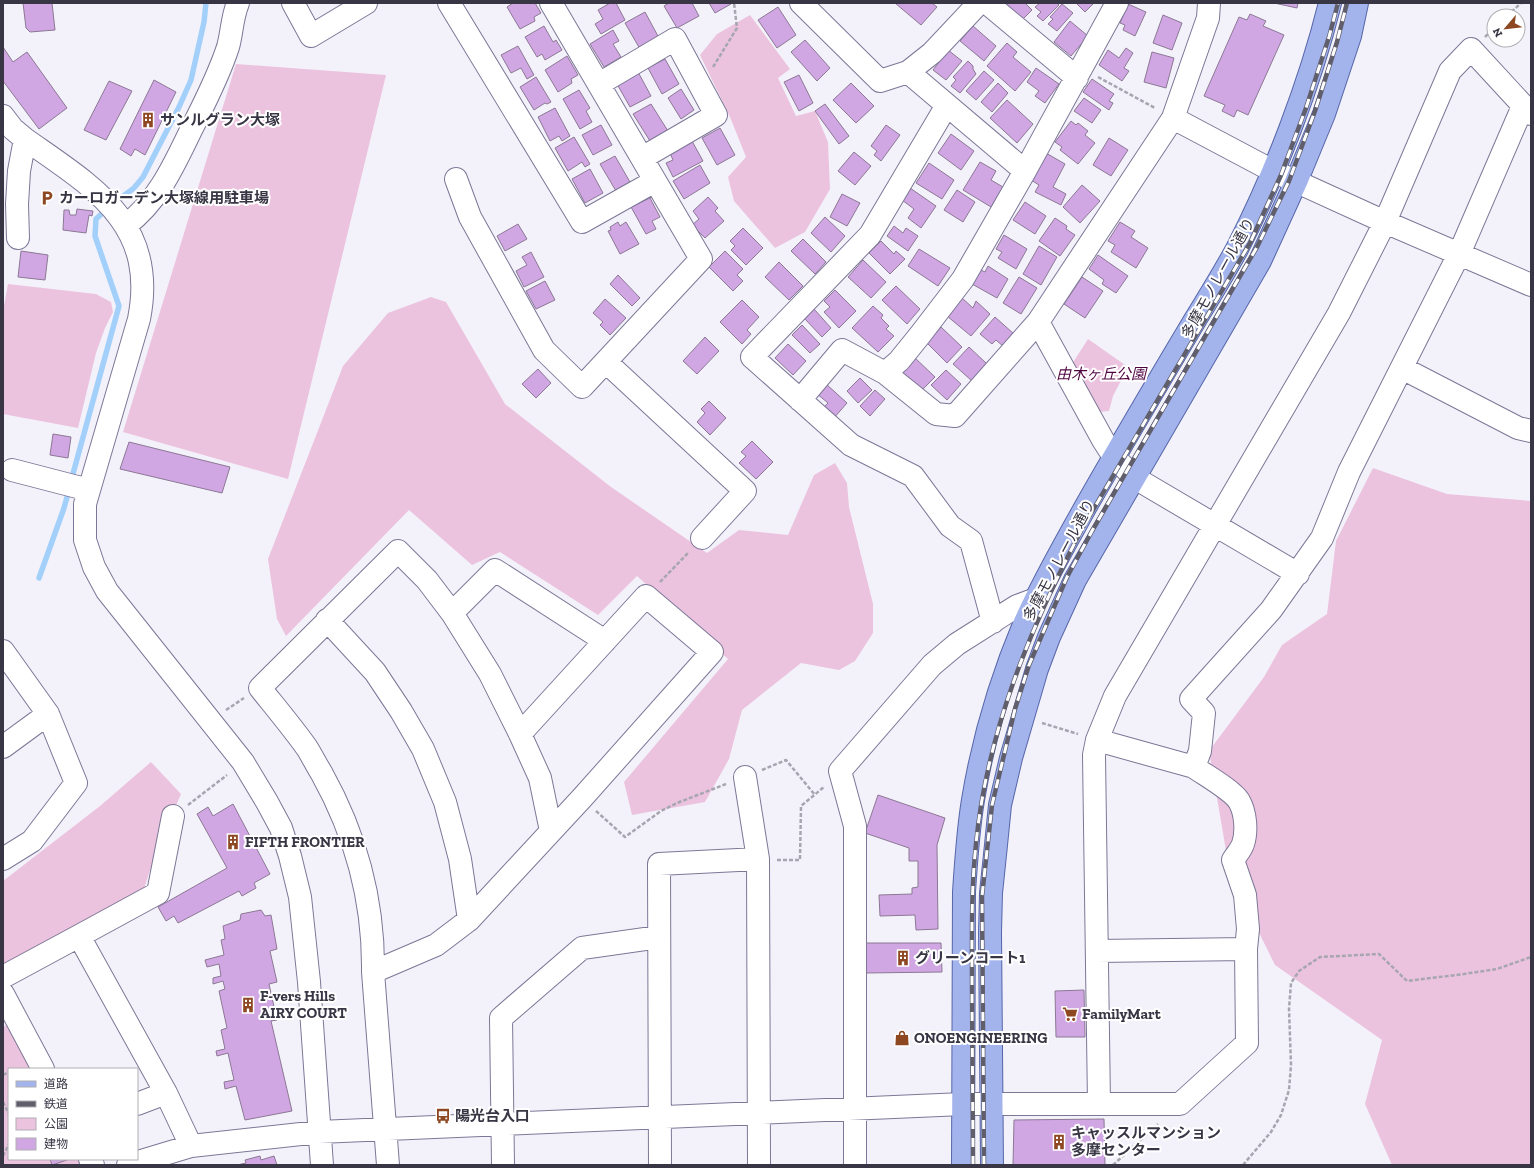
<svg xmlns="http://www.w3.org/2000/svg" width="1534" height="1168" viewBox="0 0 1534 1168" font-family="'Zilla Slab','Noto Sans JP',serif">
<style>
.green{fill:#ecc3de}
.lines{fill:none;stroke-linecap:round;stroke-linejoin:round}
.stream{stroke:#a3d0fa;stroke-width:5.5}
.building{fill:#d1a7e3;stroke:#8c7895}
.minor-casing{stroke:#7d7797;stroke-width:24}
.major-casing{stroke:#5666a9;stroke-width:24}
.path{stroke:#a7a6b0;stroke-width:2.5;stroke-dasharray:4 2;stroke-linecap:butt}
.minor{stroke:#fff;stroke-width:22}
.major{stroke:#a3b3ec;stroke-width:22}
.rail-casing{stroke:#5f5e6a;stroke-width:4.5}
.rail{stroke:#fff;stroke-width:3;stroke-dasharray:9;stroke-linecap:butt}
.labels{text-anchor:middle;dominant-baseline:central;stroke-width:4;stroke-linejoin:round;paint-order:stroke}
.poi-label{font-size:15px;font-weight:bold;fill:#383644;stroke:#fff;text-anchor:start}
.street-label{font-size:15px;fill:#383644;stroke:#fff}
.park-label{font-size:15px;font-style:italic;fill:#500341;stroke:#fff}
</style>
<rect width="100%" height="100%" fill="#f3f2fa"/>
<!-- green -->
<path class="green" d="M 750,15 L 790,69 L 778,78 L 796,116 L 815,111 L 828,142 L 830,189 L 805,232 L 775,248 L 734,201 L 728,177 L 746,157 L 730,117 L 700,55 L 717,34 Z
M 236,64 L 386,75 L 288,479 L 123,432 Z
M 8,284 L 96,294 L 111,302 L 113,312 L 105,328 L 96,353 L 78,428 L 3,414 L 3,311 Z
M 431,297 L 446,302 L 505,404 L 611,487 L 707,553 L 739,530 L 788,535 L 814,475 L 835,463 L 847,483 L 849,507 L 873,604 L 873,633 L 855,661 L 839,670 L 801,663 L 742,710 L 729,759 L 705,802 L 632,815 L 624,782 L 728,659 L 637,576 L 598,615 L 500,552 L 472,565 L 409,510 L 286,636 L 277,619 L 268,559 L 343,366 L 388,313 Z
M 1088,339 L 1128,367 L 1113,396 L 1109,411 L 1099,412 L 1072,364 Z
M 1373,468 L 1447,494 L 1531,501 L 1531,1165 L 1392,1165 L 1365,1104 L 1382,1040 L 1275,965 L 1230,874 L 1209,751 L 1264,677 L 1282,645 L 1327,614 L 1336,541 Z
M 151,762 L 181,794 L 156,852 L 141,898 L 3,969 L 3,881 L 100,806 Z
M 10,1023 L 34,1069 L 9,1069 L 9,1159 L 80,1159 L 82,1165 L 3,1165 L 3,1027 Z"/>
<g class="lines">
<!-- stream -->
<path class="stream" d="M 113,204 L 134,188 L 143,177 L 179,107 L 191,80 L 204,22 L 206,3
M 71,481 L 119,306 L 95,236 L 96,219 L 107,209
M 39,578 L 64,508 L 69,490"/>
</g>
<!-- building -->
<path class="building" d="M 23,3 L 52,3 L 55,30 L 30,32 L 26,28 Z
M 513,3 L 535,3 L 541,13 L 534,17 L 535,21 L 520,29 L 507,7 Z
M 610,3 L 616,3 L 625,20 L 601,34 L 595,24 L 603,19 L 598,10 Z
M 669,3 L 692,3 L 699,16 L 677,28 L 664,6 Z
M 709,3 L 730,3 L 731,4 L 715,13 Z
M 895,3 L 932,3 L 937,7 L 921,25 Z
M 1007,3 L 1025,3 L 1032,10 L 1021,21 L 1005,5 Z
M 1040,3 L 1057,3 L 1059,5 L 1043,21 L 1037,16 L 1041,12 L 1035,7 Z
M 1076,3 L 1094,3 L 1085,12 Z
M 1274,3 L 1298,3 L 1297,8 Z
M 1062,4 L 1073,13 L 1057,31 L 1048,24 L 1053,19 L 1050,17 Z
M 1128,4 L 1146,12 L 1135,36 L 1123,30 L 1125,25 L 1120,23 Z
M 778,7 L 796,35 L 777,48 L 758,20 Z
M 645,12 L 659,38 L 640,49 L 625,23 Z
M 1250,14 L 1266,21 L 1263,26 L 1284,35 L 1248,115 L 1237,110 L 1234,117 L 1222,111 L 1225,105 L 1204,96 L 1239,17 L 1247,20 Z
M 1163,15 L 1182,23 L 1172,50 L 1153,43 Z
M 1070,21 L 1088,36 L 1071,56 L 1054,42 Z
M 544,26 L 553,42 L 556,40 L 562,50 L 545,60 L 542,54 L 537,57 L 525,37 Z
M 973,26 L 996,46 L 984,61 L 960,41 Z
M 613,30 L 619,41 L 613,44 L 621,57 L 604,67 L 590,44 Z
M 805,40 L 830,68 L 817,81 L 791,52 Z
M 1007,43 L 1017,52 L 1013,57 L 1031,72 L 1015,91 L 987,66 Z
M 518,46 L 534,75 L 527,79 L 521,68 L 511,73 L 501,55 Z
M 3,47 L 13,62 L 27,52 L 67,108 L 39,129 L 3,81 Z
M 1126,48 L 1133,53 L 1124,68 L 1129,71 L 1122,81 L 1099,65 L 1108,50 L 1119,58 Z
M 948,50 L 962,61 L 946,80 L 933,70 Z
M 1152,52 L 1174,58 L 1166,88 L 1144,82 Z
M 567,56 L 578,75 L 571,79 L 572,83 L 558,92 L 545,70 Z
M 665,59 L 679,84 L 662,94 L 648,68 Z
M 968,61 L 973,66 L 973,69 L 976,74 L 960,93 L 951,86 L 956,80 L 953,77 Z
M 1036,68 L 1059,84 L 1045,103 L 1035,96 L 1039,91 L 1027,82 Z
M 984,71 L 994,80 L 976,100 L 966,91 Z
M 638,72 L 651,96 L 630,107 L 617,84 Z
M 799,75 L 813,103 L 799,111 L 784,82 Z
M 536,77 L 551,102 L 547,104 L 545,103 L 534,110 L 520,87 Z
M 1092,79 L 1114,94 L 1109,101 L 1113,103 L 1109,110 L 1083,92 Z
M 154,80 L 176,92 L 145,155 L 135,149 L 131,156 L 120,149 Z
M 109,81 L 132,91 L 106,140 L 84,130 Z
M 851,83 L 874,106 L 856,123 L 833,100 Z
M 998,83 L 1008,93 L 992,112 L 981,102 Z
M 681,89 L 694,110 L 681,119 L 668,98 Z
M 579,90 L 590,108 L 586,111 L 592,122 L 580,129 L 563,99 Z
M 1084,98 L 1101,110 L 1092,123 L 1074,111 Z
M 1007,100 L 1033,124 L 1017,143 L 990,118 Z
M 651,104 L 668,131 L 650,141 L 633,114 Z
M 825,104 L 849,136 L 839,144 L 815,111 Z
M 555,108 L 570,136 L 562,141 L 559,136 L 550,141 L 538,117 Z
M 1071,121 L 1076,125 L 1078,123 L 1088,131 L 1085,135 L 1095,143 L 1078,164 L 1060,150 L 1062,147 L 1055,142 Z
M 601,125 L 612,145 L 593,155 L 582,135 Z
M 886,125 L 900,135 L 881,161 L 874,155 L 877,151 L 871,146 Z
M 720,128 L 735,155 L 717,165 L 702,138 Z
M 951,134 L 974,151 L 961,170 L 938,153 Z
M 574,137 L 590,164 L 585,167 L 582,162 L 568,171 L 555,148 Z
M 1109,138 L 1128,150 L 1111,176 L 1093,165 Z
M 692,141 L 703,161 L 673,177 L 666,163 L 673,160 L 670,153 Z
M 854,152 L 871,166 L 855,185 L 838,171 Z
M 1046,153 L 1065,164 L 1053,187 L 1066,194 L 1061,205 L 1035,192 L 1039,185 L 1031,180 Z
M 615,156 L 630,182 L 616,191 L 600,164 Z
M 980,162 L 996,171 L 991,180 L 1003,187 L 991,207 L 963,190 Z
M 929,163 L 954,180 L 942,199 L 916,183 Z
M 700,165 L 710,183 L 684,199 L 673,181 Z
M 590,169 L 603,193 L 585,203 L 572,179 Z
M 1082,185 L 1100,201 L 1080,223 L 1063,207 Z
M 910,188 L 936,206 L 921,228 L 908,218 L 914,209 L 902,200 Z
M 957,190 L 975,202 L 963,222 L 944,210 Z
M 842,194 L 860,203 L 847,226 L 830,217 Z
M 708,197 L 718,208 L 715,211 L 724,221 L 705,238 L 692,225 L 699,219 L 693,211 Z
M 650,198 L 660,217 L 652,221 L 656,229 L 646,234 L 631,207 Z
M 1025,202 L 1046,216 L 1035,234 L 1013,220 Z
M 77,209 L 93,211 L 92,216 L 89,215 L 86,233 L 63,230 L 64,210 L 69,210 L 70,215 L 76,215 Z
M 825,217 L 845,236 L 831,252 L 811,233 Z
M 1055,218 L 1067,226 L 1066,229 L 1075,235 L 1060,256 L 1039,241 Z
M 618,222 L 620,226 L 626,222 L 639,244 L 620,254 L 608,231 L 611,230 L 610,227 Z
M 1120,222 L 1135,231 L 1131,237 L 1148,248 L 1136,268 L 1111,252 L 1115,245 L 1108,241 Z
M 518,224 L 527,239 L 505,251 L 497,236 Z
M 894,226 L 903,233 L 906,228 L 918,236 L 908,251 L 887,236 Z
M 743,228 L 763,248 L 746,265 L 731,250 L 735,246 L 730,241 Z
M 1004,235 L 1027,249 L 1016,269 L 998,258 L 1002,252 L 996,249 Z
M 803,239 L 826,262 L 815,274 L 791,251 Z
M 881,241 L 894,254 L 896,251 L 905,259 L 890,274 L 869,253 Z
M 1039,246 L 1057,257 L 1041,285 L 1023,274 Z
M 919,249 L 950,268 L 938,286 L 908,266 Z
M 21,251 L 48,255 L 45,280 L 18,277 Z
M 725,251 L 743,269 L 737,275 L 743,281 L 733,291 L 709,267 Z
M 531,252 L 544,277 L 524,287 L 516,271 L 527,265 L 522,257 Z
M 1098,255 L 1128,276 L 1116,293 L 1102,284 L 1104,280 L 1089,269 Z
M 863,260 L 886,282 L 871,298 L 848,277 Z
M 779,262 L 803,286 L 789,300 L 765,277 Z
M 988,266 L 1008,279 L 997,298 L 972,284 L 981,270 L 985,272 Z
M 618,275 L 640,298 L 632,306 L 610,284 Z
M 1019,277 L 1037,288 L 1021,314 L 1003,303 Z
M 1082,277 L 1103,291 L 1085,318 L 1064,304 Z
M 545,281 L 555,300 L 536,309 L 526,291 Z
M 896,286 L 920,309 L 907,324 L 882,300 Z
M 835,290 L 856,311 L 839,328 L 824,312 L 830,307 L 824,301 Z
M 962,298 L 973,308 L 976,301 L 990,314 L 971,336 L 947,316 Z
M 605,299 L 626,318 L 610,335 L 600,325 L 603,322 L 593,313 Z
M 742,300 L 759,317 L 747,330 L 751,334 L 742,344 L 720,322 Z
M 873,306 L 883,315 L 881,318 L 889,326 L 886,329 L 894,336 L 878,352 L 852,328 Z
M 814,309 L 831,328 L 822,337 L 804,318 Z
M 995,317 L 1014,334 L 1004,347 L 996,340 L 992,344 L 980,334 Z
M 802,325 L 820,344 L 810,353 L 792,335 Z
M 941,327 L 962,347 L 947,363 L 927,343 Z
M 705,337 L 719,351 L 697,374 L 683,361 Z
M 788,344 L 806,361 L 793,375 L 775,358 Z
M 969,347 L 987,364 L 972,381 L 953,364 Z
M 913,356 L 935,377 L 921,391 L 899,371 Z
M 538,369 L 551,383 L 536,398 L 522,384 Z
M 946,370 L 961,384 L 947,400 L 931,385 Z
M 860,378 L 872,390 L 858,403 L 847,391 Z
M 825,383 L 847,403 L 833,419 L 822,409 L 828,403 L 816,393 Z
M 875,390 L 885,399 L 870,416 L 860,406 Z
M 709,401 L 726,418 L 710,435 L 697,422 L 705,413 L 701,409 Z
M 53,434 L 71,437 L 68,458 L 50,455 Z
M 752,441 L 773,462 L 756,479 L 739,463 L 746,456 L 741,452 Z
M 129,442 L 230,467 L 222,493 L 120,469 Z
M 878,795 L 945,818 L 937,845 L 938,929 L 916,930 L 915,915 L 880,916 L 879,895 L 912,894 L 912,888 L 918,887 L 918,861 L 909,861 L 909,848 L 865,833 Z
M 233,804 L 270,874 L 254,883 L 256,888 L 242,896 L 239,891 L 178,923 L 174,916 L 166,921 L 158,907 L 227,868 L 197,814 L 208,807 L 213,816 Z
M 261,910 L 265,916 L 271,915 L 277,949 L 270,951 L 277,982 L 269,984 L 277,1020 L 271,1021 L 292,1111 L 245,1120 L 236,1086 L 225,1089 L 224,1082 L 234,1080 L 228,1053 L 217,1056 L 216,1051 L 225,1049 L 221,1030 L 227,1028 L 219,991 L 225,989 L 223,981 L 213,984 L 213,978 L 221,976 L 219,964 L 207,967 L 205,960 L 224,955 L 221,940 L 225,939 L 223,926 L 240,920 L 241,914 Z
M 864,943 L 941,943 L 942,972 L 865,973 Z
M 1084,990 L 1085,1037 L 1056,1037 L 1055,991 Z
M 1104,1119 L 1105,1165 L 1013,1165 L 1014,1120 Z
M 260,1156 L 261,1160 L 274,1156 L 277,1165 L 237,1165 L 246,1163 L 245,1160 Z
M 50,1159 L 66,1159 L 67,1160 L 52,1165 Z"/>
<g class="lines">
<!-- minor casing -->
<g class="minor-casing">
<path id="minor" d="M 293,3 L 311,36 L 366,3
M 449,3 L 582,222 L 655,181
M 801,3 L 880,81 L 908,72 L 932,53 L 979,3
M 987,3 L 1077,78
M 908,72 L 1025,171
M 599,84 L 675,39 L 716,115 L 642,158
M 947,105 L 870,235 L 752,357 L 851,445 L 913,476 L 950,526 L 971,541 L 993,622
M 3,116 L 13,129 L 25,139 C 93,187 158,223 139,319 L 85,504 L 85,540 L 94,567 L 107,591 L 243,762 L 267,802 L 281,828 L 290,856 L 300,897 L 309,982 L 322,1165
M 1173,118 L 1273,171 L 1385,222 L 1531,285
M 456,179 L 470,217 L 544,350 L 582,387 L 701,259 L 551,3
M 126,225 C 158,202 175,163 192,128 C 205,102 219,75 228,47 C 232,33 232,17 238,3
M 18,238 L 17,204 L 19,171 L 25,139
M 1038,322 L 1103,440 L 1114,457 L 1135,478 L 1298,574
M 606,362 L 745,491 L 702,538
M 1402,368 L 1518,428 L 1531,431
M 885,373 L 899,361 L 920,335 L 963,279 L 1025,171 L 1117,3
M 800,400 L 842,350 L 885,373 L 936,414 L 955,416 L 1038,322 L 1173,118 L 1208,18 L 1209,3
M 12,470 L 89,490
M 452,613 L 495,570 L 605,641
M 327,620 L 375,672 L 401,711 L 423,749 L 445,802 L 460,859 L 469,920
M 3,651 L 48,714 L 76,783 L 32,841 L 3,859
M 1097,740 L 1194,767 L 1200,751 L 1204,713 L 1191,699 L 1271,610 L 1322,538 L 1349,472 L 1459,254 L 1523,106
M 3,747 L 48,714
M 758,859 L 759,1165
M 79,936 L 158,893 L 173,816
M 1097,951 L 1246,949
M 373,972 L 436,945 L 469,920 L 582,798 L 712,652 L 646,596 L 520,734
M 3,977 L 79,936 L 166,1093 L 191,1146
M 3,994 L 43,1069
M 137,1104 L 166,1093
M 1099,1104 L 1094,755 L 1097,740 L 1115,696 L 1339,313 L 1385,222 L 1450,71 L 1471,49 L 1531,114
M 90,1159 L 93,1165
M 128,1165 L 191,1146 L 319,1132 L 963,1104 L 1180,1104 L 1247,1043 L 1246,949 L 1248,929 L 1245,895 L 1233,860 C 1236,855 1241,850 1243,844 C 1247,832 1246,813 1239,801 C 1232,790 1205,775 1194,767
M 388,1165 L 373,972 C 374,901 357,837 322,774 C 317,766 312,756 307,748 C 292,727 276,708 260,688 L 398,551 L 427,580 L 452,613 L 490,674 L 520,734 L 540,778 L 551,831
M 503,1165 L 501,1018 L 582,948 L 659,937
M 660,1165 L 659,864 L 758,859 L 745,777
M 855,1165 L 855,826 L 840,771 L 932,665 L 957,644 L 1017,606 L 1036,599"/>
</g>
<!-- major casing -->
<g class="major-casing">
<path id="major" d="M 963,1165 L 964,892 C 966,861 968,830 973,800 C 983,739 1001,679 1025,622 C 1043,582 1065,544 1086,506 C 1122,443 1158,382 1195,320 C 1209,297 1224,273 1237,249 C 1275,175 1310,84 1330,3
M 992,1165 L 990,932 L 991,893 L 996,845 L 1000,805 L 1011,758 L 1037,669 L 1049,637 L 1075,580 L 1260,261 L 1296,182 L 1324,114 L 1350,36 L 1357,3"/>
</g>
<!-- path -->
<path class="path" d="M 1507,16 L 1521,3
M 1485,37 L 1494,28
M 713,67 L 737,28 L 734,3
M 1098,77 L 1155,108
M 660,582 L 689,552
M 226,710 L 244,698
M 1042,723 L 1078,734
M 762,770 L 786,760 L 815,795
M 188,805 L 227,775
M 596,811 L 625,837 L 661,811 L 677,803 L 726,784
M 777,860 L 800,860 L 801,806 L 824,787
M 3,1075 L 9,1072
M 3,1102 L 9,1114
M 3,1156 L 9,1144
M 1113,1165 L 1158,1124
M 1243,1165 L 1271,1132 L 1281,1115 L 1289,1090 L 1291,1065 L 1289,1009 L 1291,983 L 1299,971 L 1320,957 L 1379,954 L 1407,981 L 1464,974 L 1497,969 L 1531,957"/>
<!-- minor -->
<use href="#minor" class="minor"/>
<!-- major -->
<use href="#major" class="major"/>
<!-- rail casing -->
<g class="rail-casing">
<path id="rail" d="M 973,1165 C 973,1104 972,1044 972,983 C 972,937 971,890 976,844 C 987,731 1031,626 1083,527 L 1250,243 L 1281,175 L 1306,108 L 1329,37 L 1338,3
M 984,1165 L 982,896 L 992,805 L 1015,709 L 1029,665 L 1067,577 L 1092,531 L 1257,247 L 1289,181 L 1315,111 L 1337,42 L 1347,3"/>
</g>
<!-- rail -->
<use href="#rail" class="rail"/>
</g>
<!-- icons -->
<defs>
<g id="building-bare" transform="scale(1.2)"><path d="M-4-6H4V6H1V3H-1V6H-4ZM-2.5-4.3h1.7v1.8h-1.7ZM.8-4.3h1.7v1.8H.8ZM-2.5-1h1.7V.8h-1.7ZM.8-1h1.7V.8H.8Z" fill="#8d4721" stroke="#fff" stroke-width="2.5" paint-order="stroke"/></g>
<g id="parking-bare" transform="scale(1.2)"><path d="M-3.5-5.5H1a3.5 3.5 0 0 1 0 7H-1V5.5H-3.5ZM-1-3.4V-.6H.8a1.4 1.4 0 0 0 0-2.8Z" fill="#8d4721" stroke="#fff" stroke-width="2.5" paint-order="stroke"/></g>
<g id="supermarket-bare" transform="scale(1.2)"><path d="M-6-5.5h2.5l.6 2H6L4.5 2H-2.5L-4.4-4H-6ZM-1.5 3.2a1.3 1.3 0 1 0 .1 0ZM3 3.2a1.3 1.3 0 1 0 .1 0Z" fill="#8d4721" stroke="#fff" stroke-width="2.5" paint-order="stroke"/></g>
<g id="shop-bare" transform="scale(1.2)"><path d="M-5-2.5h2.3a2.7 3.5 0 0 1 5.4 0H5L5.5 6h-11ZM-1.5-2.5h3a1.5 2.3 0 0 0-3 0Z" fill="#8d4721" stroke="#fff" stroke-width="2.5" paint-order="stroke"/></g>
<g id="bus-bare" transform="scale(1.2)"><path d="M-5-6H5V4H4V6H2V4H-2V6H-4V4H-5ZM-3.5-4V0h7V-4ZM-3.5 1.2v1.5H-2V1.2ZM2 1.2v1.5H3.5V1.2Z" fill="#8d4721" stroke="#fff" stroke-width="2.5" paint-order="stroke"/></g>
</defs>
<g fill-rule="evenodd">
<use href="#building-bare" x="148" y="120"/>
<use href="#parking-bare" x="47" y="198"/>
<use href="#building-bare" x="233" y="842"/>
<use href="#building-bare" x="903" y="958"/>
<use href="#building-bare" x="248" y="1005"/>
<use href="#supermarket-bare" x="1070" y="1014"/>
<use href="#shop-bare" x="902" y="1038"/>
<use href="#bus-bare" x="443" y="1116"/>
<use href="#building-bare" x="1059" y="1142"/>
</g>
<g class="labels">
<!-- poi labels -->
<g class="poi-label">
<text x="160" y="120">サンルグラン大塚</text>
<text x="59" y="198">カーロガーデン大塚線用駐車場</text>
<text x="245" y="842">FIFTH FRONTIER</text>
<text x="915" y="958">グリーンコート1</text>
<text x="260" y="996">F-vers Hills<tspan x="260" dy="17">AIRY COURT</tspan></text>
<text x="1082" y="1014">FamilyMart</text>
<text x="914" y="1038">ONOENGINEERING</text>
<text x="455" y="1116">陽光台入口</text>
<text x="1071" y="1133">キャッスルマンション<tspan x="1071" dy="17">多摩センター</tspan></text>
</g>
<!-- street labels -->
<g class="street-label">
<text transform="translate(1218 278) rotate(-61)">多摩モノレール通り</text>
<text transform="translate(1059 560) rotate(-62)">多摩モノレール通り</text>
</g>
<!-- park labels -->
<g class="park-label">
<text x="1101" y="374">由木ヶ丘公園</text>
</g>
</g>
<!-- border -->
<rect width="1534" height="1168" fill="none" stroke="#383644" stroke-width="8"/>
<!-- legend -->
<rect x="8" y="1068" width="130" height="92" fill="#ffffff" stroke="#afafb4"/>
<rect x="16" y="1081" width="20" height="6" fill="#a3b3ec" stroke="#afafb4"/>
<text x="44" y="1088" font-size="12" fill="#383644">道路</text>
<rect x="16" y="1101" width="20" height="6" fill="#5f5e6a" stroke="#afafb4"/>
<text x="44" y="1108" font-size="12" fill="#383644">鉄道</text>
<rect x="16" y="1118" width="20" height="12" fill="#ecc3de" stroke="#afafb4"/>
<text x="44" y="1128" font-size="12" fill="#383644">公園</text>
<rect x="16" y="1138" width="20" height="12" fill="#d1a7e3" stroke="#afafb4"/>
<text x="44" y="1148" font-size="12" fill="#383644">建物</text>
<!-- north arrow -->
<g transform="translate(1506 28) rotate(242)"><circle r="19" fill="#ffffff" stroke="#afafb4"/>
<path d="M0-3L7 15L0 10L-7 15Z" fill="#8d4721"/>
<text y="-6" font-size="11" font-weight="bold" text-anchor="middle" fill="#383644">N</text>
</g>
</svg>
